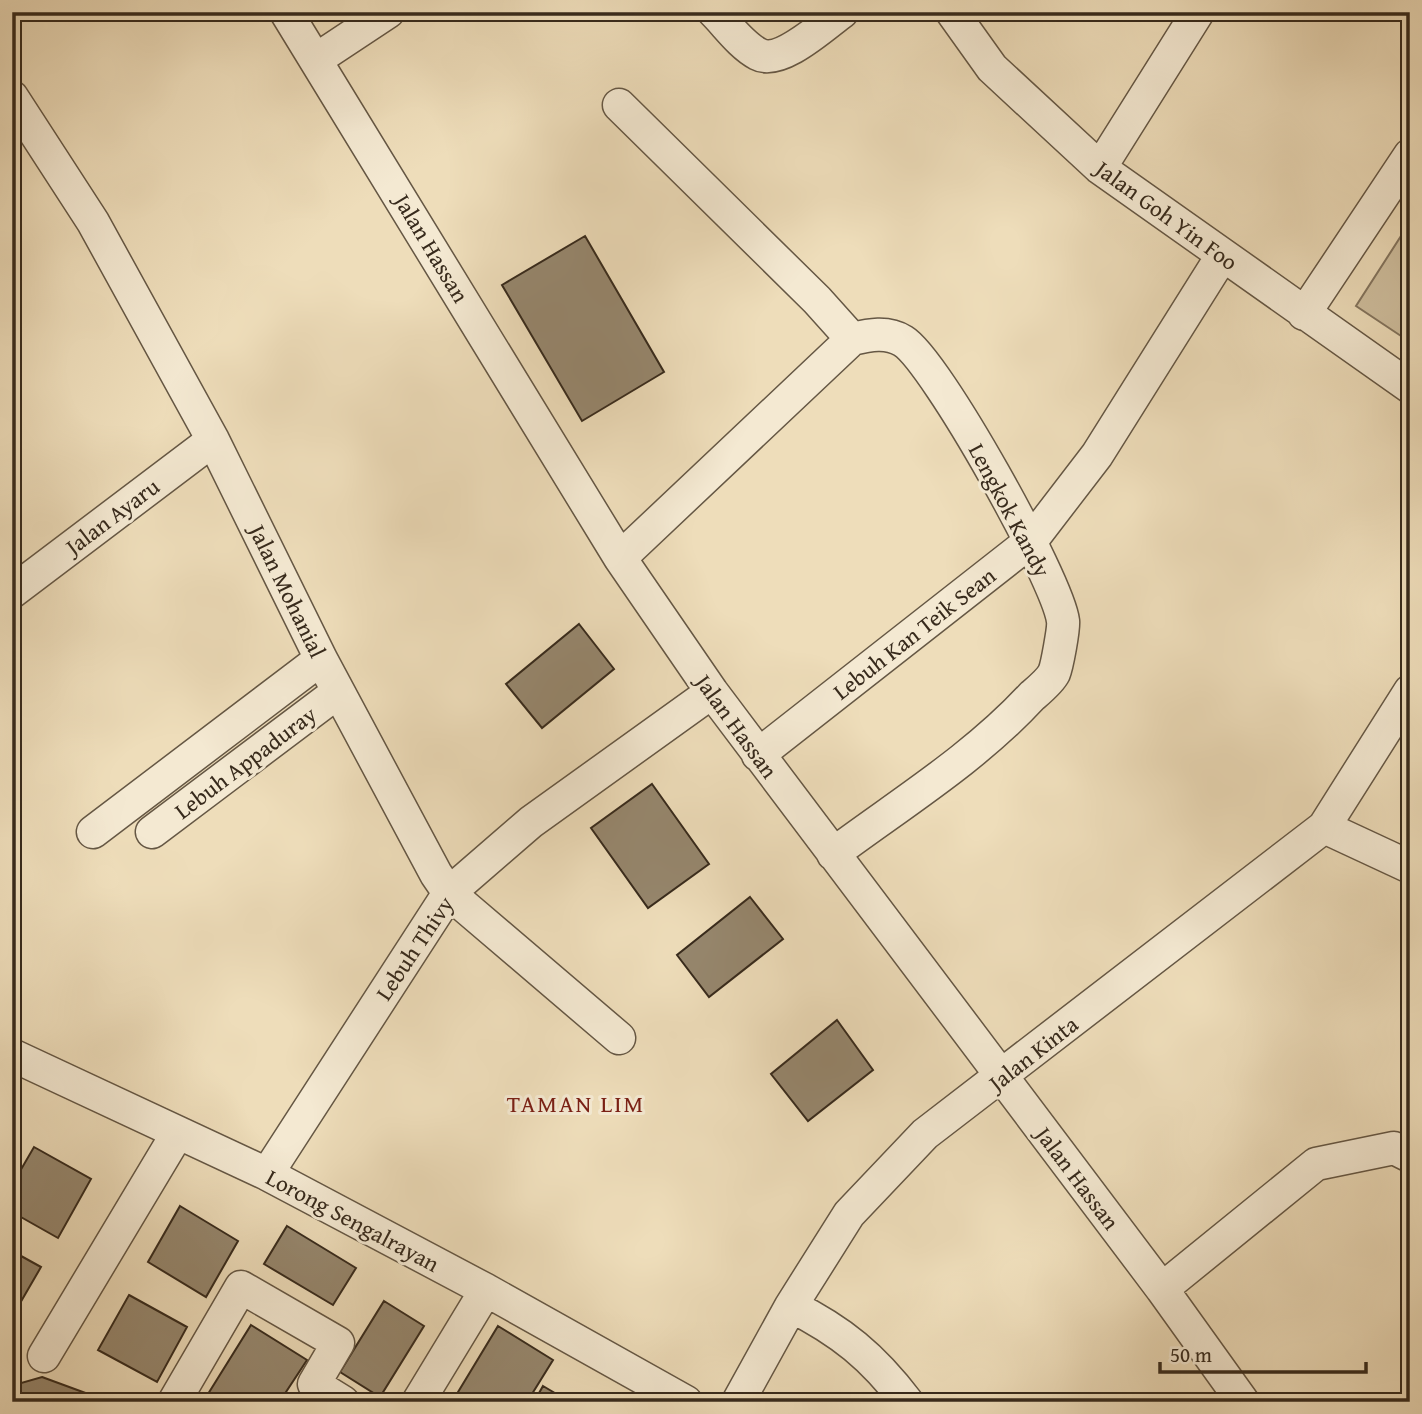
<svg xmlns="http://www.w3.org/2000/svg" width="1422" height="1414" viewBox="0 0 1422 1414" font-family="'Gentium Book Plus',serif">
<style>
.green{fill:#cfbf9f;stroke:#83745e;stroke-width:2}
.building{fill:#96876e;stroke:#372a1c;stroke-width:2}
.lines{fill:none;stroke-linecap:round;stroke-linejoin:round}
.minor-casing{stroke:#655744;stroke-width:35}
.minor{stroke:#f4e9d2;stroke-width:32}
.labels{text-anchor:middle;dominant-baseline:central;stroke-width:6;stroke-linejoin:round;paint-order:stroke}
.street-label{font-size:23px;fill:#372a1c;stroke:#f4e9d2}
.neighbourhood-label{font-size:24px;letter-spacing:2px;fill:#7a1f14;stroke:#f4e9d2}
</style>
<rect width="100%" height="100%" fill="#eeddba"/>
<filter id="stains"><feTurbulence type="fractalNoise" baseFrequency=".00286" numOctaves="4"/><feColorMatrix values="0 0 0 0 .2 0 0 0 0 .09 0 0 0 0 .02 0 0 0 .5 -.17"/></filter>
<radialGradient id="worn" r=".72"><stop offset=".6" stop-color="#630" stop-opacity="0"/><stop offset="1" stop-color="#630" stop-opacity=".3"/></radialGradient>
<!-- green -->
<path class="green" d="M 1410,222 L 1410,342 L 1356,306 Z"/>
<!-- building -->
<path class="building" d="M 585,236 L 664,372 L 582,421 L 502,285 Z
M 579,624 L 614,669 L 542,728 L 506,684 Z
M 652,784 L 709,864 L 648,908 L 591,828 Z
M 750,897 L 783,939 L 709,997 L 677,955 Z
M 837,1020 L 873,1070 L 808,1121 L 771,1074 Z
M 34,1147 L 91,1179 L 58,1238 L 12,1212 L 12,1185 Z
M 180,1206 L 238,1241 L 206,1297 L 148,1262 Z
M 287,1226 L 356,1268 L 333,1305 L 264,1264 Z
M 12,1251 L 41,1267 L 12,1317 Z
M 129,1295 L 187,1327 L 157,1382 L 98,1350 Z
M 384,1301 L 424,1326 L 380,1397 L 340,1372 Z
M 251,1325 L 307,1360 L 286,1392 L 301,1402 L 203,1402 Z
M 498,1326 L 553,1360 L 527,1402 L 452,1402 Z
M 42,1377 L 110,1402 L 12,1402 L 12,1379 L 18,1384 Z
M 543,1386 L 570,1402 L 534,1402 Z"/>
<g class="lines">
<!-- minor casing -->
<g class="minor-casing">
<path id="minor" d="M 286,12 L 620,558 L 712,692 L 1162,1289 L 1243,1402
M 714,12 C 727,25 741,45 758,54 C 780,66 824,25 842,12
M 952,12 L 992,68 L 1100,168 L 1410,387
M 317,59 L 388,12
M 12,97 L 93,222 L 213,440 L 321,659 L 436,874 L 449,893 L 619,1038
M 619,105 L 817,300 L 852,339
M 1100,168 L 1198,12
M 1304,314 L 1410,155
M 620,558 L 852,339 C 869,335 887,331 903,341 C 936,361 1058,580 1063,621 C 1064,628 1057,666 1054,673 C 1050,681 1039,690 1032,696 C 975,758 900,804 833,854
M 12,592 L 213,440
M 758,755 L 1031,541 L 1097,455 L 1222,256
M 1324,827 L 1410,691
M 93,832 L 321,659
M 152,832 L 338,692
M 12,1055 L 267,1174 L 486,1290 L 686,1402
M 267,1174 L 449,893 L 531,822 L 712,692
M 1162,1289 L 1316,1164 L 1394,1148 L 1410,1156
M 791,1306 C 841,1331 873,1357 907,1402
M 44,1356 L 177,1134
M 174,1402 L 241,1287 L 338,1343 L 314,1384 L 343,1402
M 418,1402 L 486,1290
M 738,1402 L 791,1306 L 849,1214 L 925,1134 L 1324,827 L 1410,867"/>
</g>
<!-- minor -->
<use href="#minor" class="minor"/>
</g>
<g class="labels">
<!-- street labels -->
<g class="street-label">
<text transform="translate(1167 215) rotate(36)">Jalan Goh Yin Foo</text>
<text transform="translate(432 248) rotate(59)">Jalan Hassan</text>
<text transform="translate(1010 510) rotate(62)">Lengkok Kandy</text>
<text transform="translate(112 516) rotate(-37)">Jalan Ayaru</text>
<text transform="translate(288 591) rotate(64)">Jalan Mohanial</text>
<text transform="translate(914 633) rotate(-38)">Lebuh Kan Teik Sean</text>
<text transform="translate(737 726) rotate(54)">Jalan Hassan</text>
<text transform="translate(245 762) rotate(-37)">Lebuh Appaduray</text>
<text transform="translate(414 948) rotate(-56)">Lebuh Thivy</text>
<text transform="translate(1033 1053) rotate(-38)">Jalan Kinta</text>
<text transform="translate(1078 1178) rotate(53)">Jalan Hassan</text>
<text transform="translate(353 1220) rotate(28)">Lorong Sengalrayan</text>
</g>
<!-- neighbourhood labels -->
<g class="neighbourhood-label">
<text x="576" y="1103">TAMAN LIM</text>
</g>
</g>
<!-- margin -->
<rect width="1422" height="1414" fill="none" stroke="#eeddba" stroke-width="42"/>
<rect x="14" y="14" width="1394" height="1386" fill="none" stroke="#372a1c" stroke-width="3.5"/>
<rect x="21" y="21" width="1380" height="1372" fill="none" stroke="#372a1c" stroke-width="2"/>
<!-- scale -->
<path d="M1160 1362v10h206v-10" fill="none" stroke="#372a1c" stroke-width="3.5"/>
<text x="1170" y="1362" font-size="21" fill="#372a1c" stroke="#f4e9d2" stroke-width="5" paint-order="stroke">50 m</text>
<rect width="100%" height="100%" filter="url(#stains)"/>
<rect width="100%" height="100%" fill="url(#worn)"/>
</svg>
